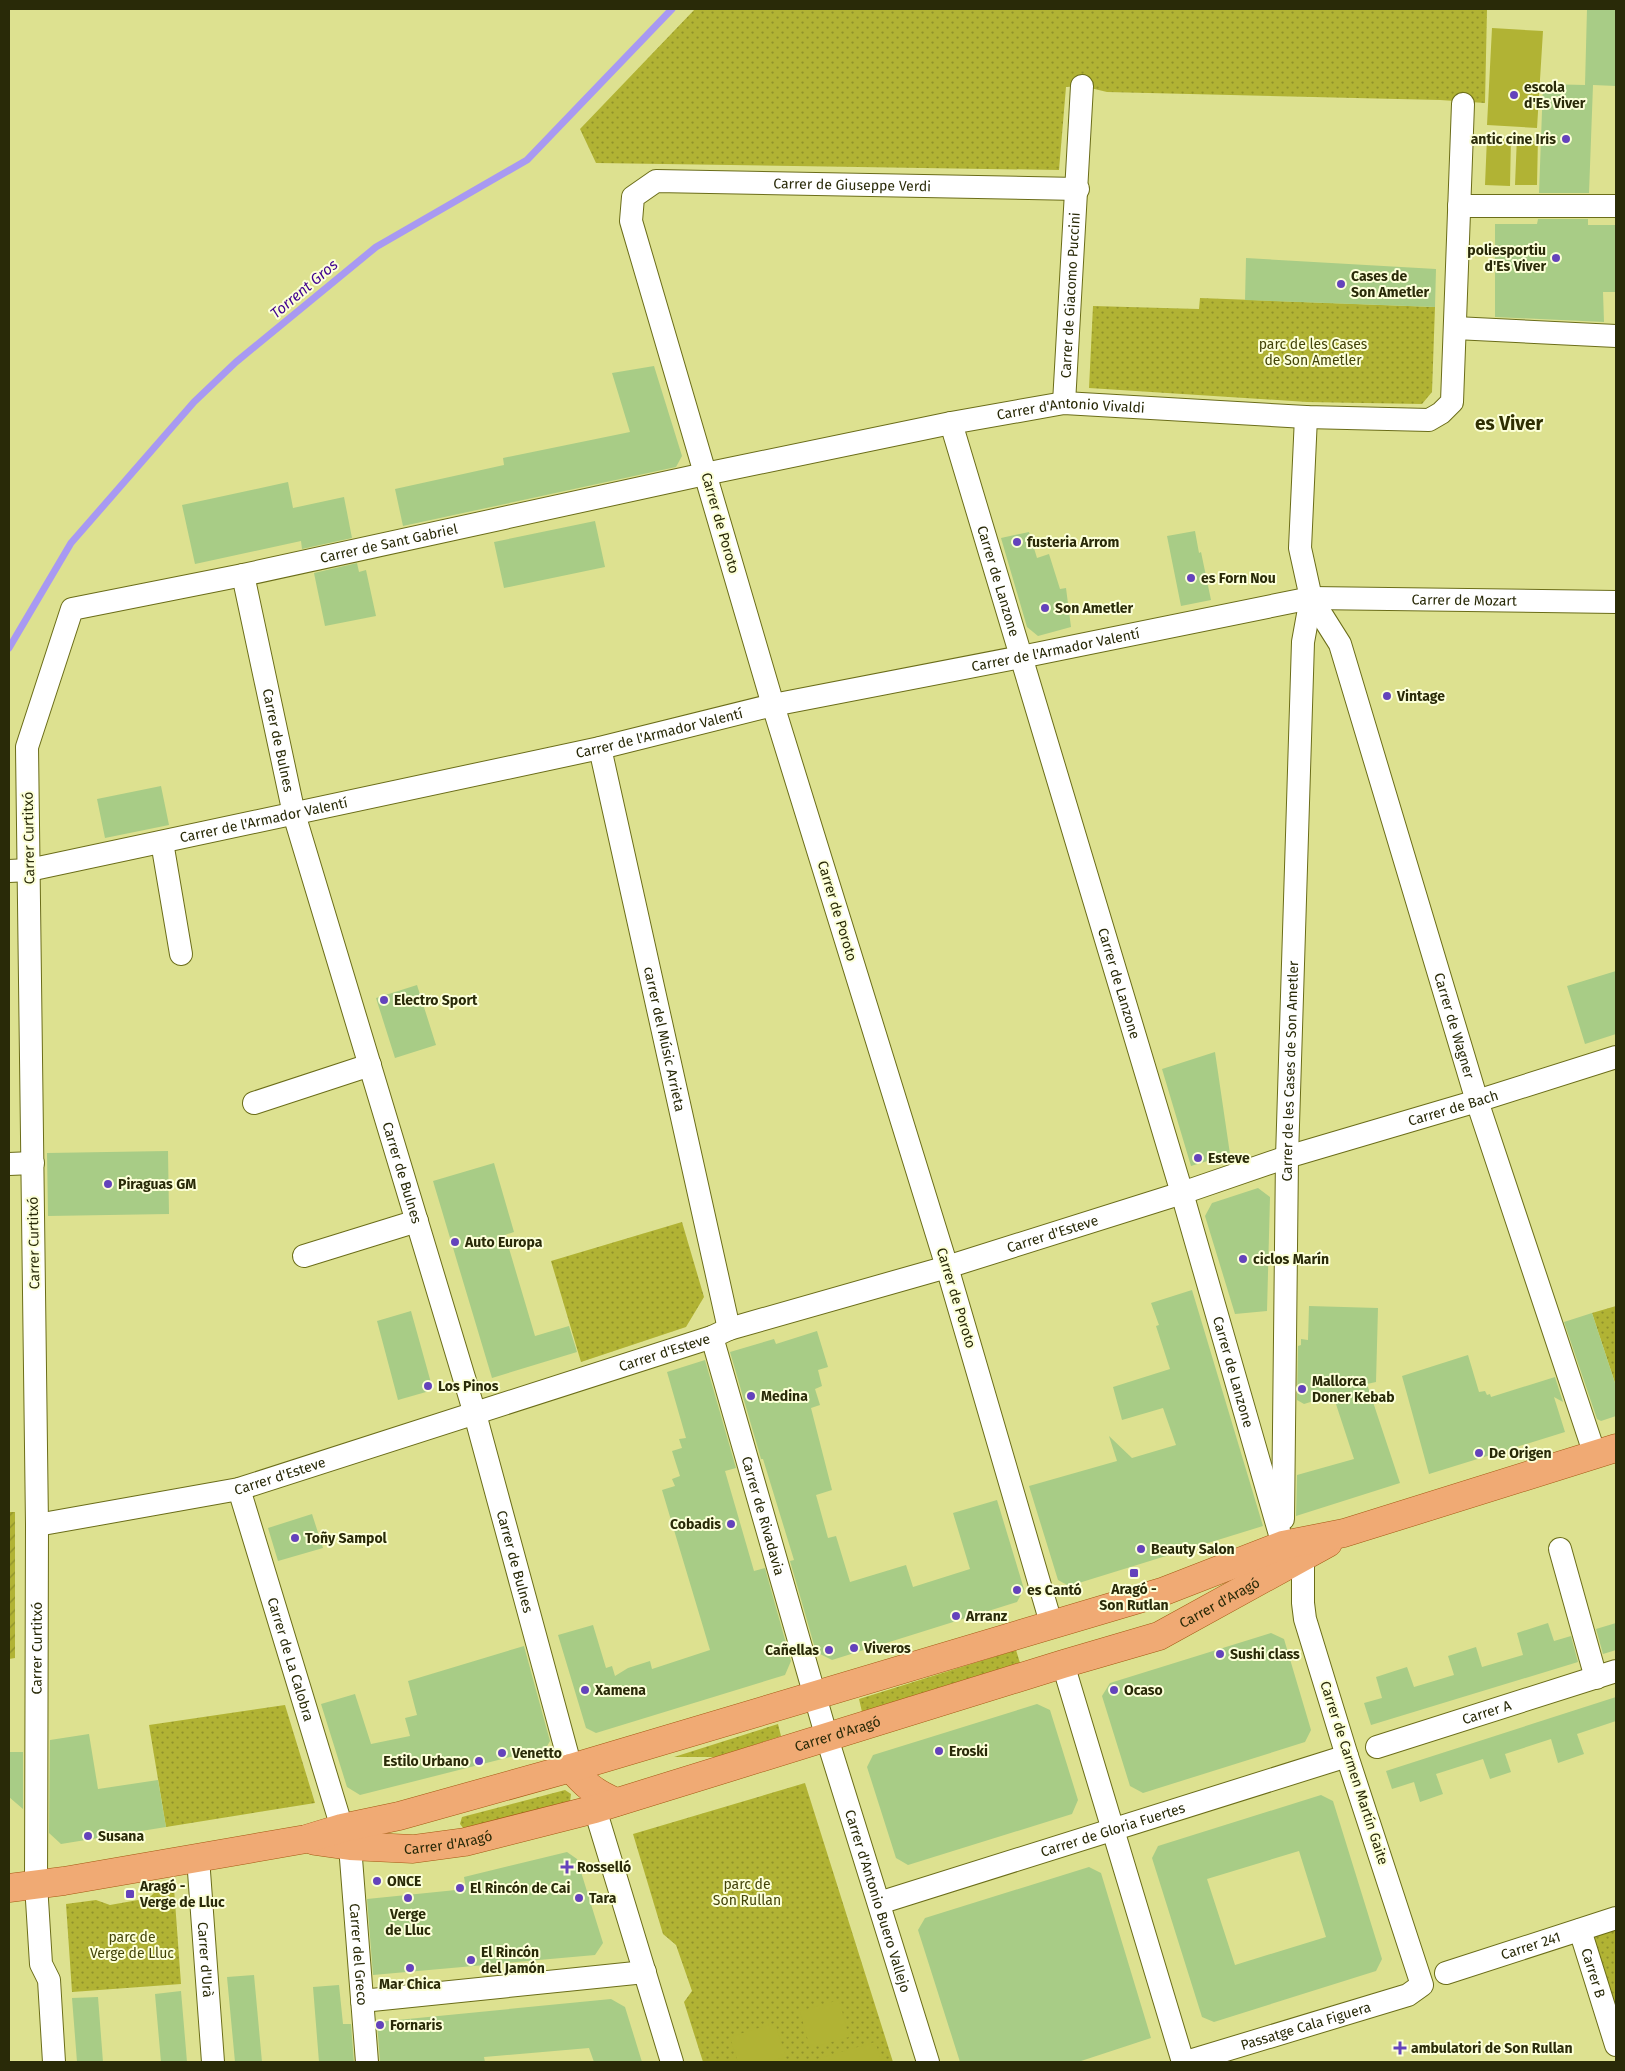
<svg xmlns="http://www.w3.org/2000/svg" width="1625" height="2071" viewBox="0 0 1625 2071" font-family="'Fira Sans',sans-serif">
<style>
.grass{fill:url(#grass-dots)}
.garden{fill:url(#garden-furrows)}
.pitch{fill:#b1b334}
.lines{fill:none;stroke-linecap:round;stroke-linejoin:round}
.stream{stroke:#a899f2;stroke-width:7}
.building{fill:#a8cc86;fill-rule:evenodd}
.minor-casing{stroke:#6b6d19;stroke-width:24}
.major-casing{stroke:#a45812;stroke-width:29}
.minor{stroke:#fff;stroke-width:22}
.major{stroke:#f0aa74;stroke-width:28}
.poi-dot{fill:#6443bc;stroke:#fcffd8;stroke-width:2}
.labels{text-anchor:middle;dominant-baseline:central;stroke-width:4;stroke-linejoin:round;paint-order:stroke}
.poi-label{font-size:14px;font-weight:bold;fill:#292a08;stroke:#fcffd8;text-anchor:start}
.street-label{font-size:14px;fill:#292a08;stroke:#fcffd8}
.park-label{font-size:14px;fill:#424308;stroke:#fcffd8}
.water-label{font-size:15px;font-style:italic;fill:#400390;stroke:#fcffd8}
.district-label{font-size:19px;font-weight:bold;fill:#2e2e02;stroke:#fcffd8}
</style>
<defs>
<pattern id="grass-dots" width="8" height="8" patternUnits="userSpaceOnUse" patternTransform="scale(1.25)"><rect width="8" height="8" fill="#b1b334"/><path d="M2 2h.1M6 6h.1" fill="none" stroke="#90922a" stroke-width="1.8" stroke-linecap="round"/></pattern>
<pattern id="garden-furrows" width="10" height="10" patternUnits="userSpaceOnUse" patternTransform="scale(1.25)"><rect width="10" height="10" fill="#b1b334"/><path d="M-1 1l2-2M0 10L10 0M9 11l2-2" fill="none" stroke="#90922a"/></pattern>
</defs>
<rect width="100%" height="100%" fill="#dde190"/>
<!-- grass -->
<path class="grass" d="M 695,9 L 1487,9 L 1485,103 L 1440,100 L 1107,92 L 1082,86 L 1066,87 L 1059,170 L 596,163 L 580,129 Z
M 1200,298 L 1435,307 L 1432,392 L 1422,404 L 1307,402 L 1089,388 L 1093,306 L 1199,309 Z
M 682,1222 L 704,1297 L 686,1327 L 581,1362 L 551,1261 Z
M 1616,1306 L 1616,1386 L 1592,1313 Z
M 1016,1650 L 1020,1663 L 862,1712 L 859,1699 Z
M 285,1705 L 315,1803 L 166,1827 L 149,1725 Z
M 778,1724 L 781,1736 L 718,1757 L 674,1757 Z
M 805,1783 L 893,2062 L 703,2062 L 684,2002 L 692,1991 L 676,1945 L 663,1934 L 633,1834 Z
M 565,1790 L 571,1794 L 570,1802 L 464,1829 L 460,1824 L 462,1817 Z
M 174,1888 L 181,1984 L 72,1992 L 66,1904 L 96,1900 L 110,1905 L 149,1898 L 157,1890 Z
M 1616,1918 L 1616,2045 L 1580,1930 Z"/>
<!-- garden -->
<path class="garden" d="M 9,1512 L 15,1512 L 15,1658 L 9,1659 Z"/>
<!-- pitch -->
<path class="pitch" d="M 1492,28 L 1543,31 L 1537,128 L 1487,125 Z
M 1517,136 L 1538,137 L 1537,185 L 1515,185 Z
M 1487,137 L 1511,137 L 1510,186 L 1485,185 Z
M 839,2000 L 849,2037 L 810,2048 L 800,2011 Z
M 775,2023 L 786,2057 L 767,2062 L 738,2062 L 730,2037 Z
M 875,2042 L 882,2062 L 807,2062 Z"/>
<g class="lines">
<!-- stream -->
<path class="stream" d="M 9,648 L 71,543 L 194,402 L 236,362 L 376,247 L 527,160 L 672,9"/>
</g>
<!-- building -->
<path class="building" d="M 1587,9 L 1616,9 L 1616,86 L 1593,85 L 1589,193 L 1539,193 L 1543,84 L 1585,85 Z
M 1538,219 L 1588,219 L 1588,225 L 1616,225 L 1616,292 L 1603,292 L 1604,322 L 1495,317 L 1495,224 L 1537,224 Z
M 1246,258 L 1436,269 L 1435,307 L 1245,300 Z
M 654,366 L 682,456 L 676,467 L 403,526 L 395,489 L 504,465 L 503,458 L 630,432 L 612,373 Z
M 288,482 L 293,508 L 344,497 L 352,538 L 302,549 L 301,541 L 195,564 L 182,505 Z
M 595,521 L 605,567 L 504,588 L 494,542 Z
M 1195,531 L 1199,553 L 1201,552 L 1211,600 L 1181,606 L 1167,536 Z
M 1029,532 L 1037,558 L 1049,554 L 1060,589 L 1066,588 L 1071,627 L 1038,636 L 1027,627 L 1001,538 Z
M 357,563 L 359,572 L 366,570 L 376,616 L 325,626 L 314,573 Z
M 161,786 L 169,825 L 105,838 L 97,799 Z
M 1616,971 L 1616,1034 L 1585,1044 L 1567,986 Z
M 417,985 L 436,1045 L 395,1058 L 376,998 Z
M 1215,1052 L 1230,1154 L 1191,1166 L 1162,1069 Z
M 168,1151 L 169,1214 L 48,1216 L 47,1153 Z
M 494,1163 L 514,1232 L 505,1235 L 535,1336 L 569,1326 L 577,1352 L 492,1378 L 433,1181 Z
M 1258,1188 L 1270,1197 L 1267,1311 L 1235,1314 L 1205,1216 L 1212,1203 Z
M 1192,1290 L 1263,1526 L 1069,1586 L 1058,1580 L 1029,1486 L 1117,1461 L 1109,1436 L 1132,1458 L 1176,1445 L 1163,1408 L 1122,1420 L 1113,1387 L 1170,1369 L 1156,1326 L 1159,1325 L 1151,1303 Z
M 1309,1306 L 1378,1308 L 1376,1382 L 1367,1384 L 1400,1483 L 1296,1516 L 1297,1475 L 1354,1459 L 1333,1395 L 1304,1404 L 1297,1400 L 1298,1346 L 1301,1345 L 1301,1339 L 1308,1340 Z
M 411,1311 L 433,1390 L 398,1400 L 377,1321 Z
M 1592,1313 L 1616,1386 L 1616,1416 L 1601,1421 L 1597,1419 L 1564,1322 Z
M 817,1331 L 828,1367 L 818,1370 L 822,1386 L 815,1389 L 820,1405 L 811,1408 L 832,1490 L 816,1495 L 828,1538 L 836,1536 L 850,1582 L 906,1565 L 913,1587 L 970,1569 L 953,1513 L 997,1500 L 1024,1589 L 1017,1602 L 832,1660 L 816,1652 L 790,1561 L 794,1560 L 763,1459 L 761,1459 L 730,1352 L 774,1339 L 776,1344 Z
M 1468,1355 L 1479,1392 L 1485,1391 L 1487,1395 L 1490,1394 L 1491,1397 L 1555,1377 L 1563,1402 L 1554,1397 L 1565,1432 L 1429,1474 L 1402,1376 Z
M 705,1360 L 736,1468 L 725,1471 L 754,1571 L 765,1568 L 791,1661 L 785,1675 L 596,1733 L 586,1728 L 558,1635 L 593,1625 L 606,1668 L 612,1666 L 615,1676 L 628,1668 L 650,1661 L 652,1669 L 710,1650 L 662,1490 L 675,1486 L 672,1479 L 680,1476 L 672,1451 L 682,1448 L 679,1439 L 686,1438 L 667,1372 Z
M 312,1514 L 323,1548 L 278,1561 L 268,1528 Z
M 1548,1623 L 1554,1641 L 1571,1636 L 1578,1662 L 1371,1725 L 1364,1703 L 1382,1698 L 1376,1677 L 1407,1667 L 1414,1687 L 1454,1675 L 1448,1656 L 1476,1647 L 1482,1667 L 1523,1655 L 1517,1633 Z
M 1616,1623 L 1616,1650 L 1603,1654 L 1596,1629 Z
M 1271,1633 L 1284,1639 L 1311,1730 L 1305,1742 L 1143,1793 L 1130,1786 L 1102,1696 L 1110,1683 Z
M 524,1646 L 550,1741 L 546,1748 L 360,1795 L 347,1787 L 321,1704 L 355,1694 L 371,1744 L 410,1736 L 405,1718 L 417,1715 L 408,1681 Z
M 1616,1697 L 1616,1721 L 1577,1734 L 1584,1754 L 1558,1763 L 1551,1739 L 1505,1754 L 1511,1772 L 1490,1779 L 1483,1759 L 1436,1774 L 1443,1794 L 1420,1802 L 1414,1782 L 1392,1789 L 1386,1771 Z
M 1037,1704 L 1050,1710 L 1078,1800 L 1072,1814 L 908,1865 L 896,1858 L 867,1767 L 873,1755 Z
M 89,1734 L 98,1789 L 158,1780 L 166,1827 L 61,1844 L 49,1833 L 50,1740 Z
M 9,1752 L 23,1752 L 23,1809 L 9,1797 Z
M 1321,1795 L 1333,1801 L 1382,1959 L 1376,1971 L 1214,2022 L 1202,2017 L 1152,1858 L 1158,1846 ZM 1299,1851 L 1326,1937 L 1235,1965 L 1207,1879 Z
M 567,1852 L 577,1859 L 603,1943 L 595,1955 L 373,1975 L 367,1899 L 466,1889 L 464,1877 Z
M 1089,1867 L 1101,1873 L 1151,2038 L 1078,2062 L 960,2062 L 918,1930 L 925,1918 Z
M 254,1975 L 262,2062 L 235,2062 L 227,1977 Z
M 339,1985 L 343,2024 L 351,2024 L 354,2062 L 319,2062 L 313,1987 Z
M 181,1991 L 187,2062 L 161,2062 L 155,1994 Z
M 98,1997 L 103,2062 L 77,2062 L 72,1998 Z
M 611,1999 L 625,2007 L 642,2062 L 594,2062 L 589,2048 L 484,2057 L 485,2062 L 380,2062 L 377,2022 Z"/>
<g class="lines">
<!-- minor casing -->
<g class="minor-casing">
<g id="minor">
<path d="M 1459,206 L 1616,206"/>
<path d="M 1455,328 L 1616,336"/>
<path id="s1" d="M 1064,403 L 1082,86"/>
<path id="s2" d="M 1306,417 L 1300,548 L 1311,598 L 1340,644 L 1477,1101 L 1595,1455"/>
<path id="s3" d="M 951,423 L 1182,1193 L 1283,1545"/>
<path id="s4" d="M 243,575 L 294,814 L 475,1414 L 571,1768"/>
<path id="s5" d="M 600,748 L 729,1329"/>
<path d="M 162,842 L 181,954"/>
<path id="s6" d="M 9,871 L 29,870 L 600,748 L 773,705 L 1021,657 L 1311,598 L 1616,602"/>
<path d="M 254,1103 L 370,1065"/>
<path d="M 9,1164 L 33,1163"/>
<path d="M 304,1256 L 417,1221"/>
<path id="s7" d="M 712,1337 L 827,1738 L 928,2062"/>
<path id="s8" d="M 239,1489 L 342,1828"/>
<path id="s9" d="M 1283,1519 L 1287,1157 L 1303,642 L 1311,598"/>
<path id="s10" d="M 37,1525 L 239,1489 L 712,1337 L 729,1329 L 947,1267 L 1182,1193 L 1287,1157 L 1477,1101 L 1616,1057"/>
<path d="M 1560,1549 L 1596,1678"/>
<path id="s11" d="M 1051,1623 L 947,1267 L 773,705 L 631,221 L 633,197 L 656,181 L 1078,189"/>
<path d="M 1063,1664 L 1183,2062"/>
<path id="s12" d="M 1377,1747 L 1616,1671"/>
<path d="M 595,1809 L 672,2062"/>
<path id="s13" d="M 364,1838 L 350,1846 L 367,2062"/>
<path id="s14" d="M 198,1858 L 213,2062"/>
<path id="s15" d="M 879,1903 L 1347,1756"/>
<path id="s16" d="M 1580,1930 L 1616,2045"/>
<path id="s17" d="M 1446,1973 L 1616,1918"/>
<path d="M 362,2001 L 645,1972"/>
<path id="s18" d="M 54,2062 L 49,1980 L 41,1964 L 36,1884 L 37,1525 L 27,747 L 72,609 L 243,575 L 705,474 L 951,423 L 1064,403 L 1306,417 L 1429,420 L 1441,413 L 1452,402 L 1463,104"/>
<path id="s19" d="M 1186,2062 L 1408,1995 L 1422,1985 L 1347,1756 L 1305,1619 L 1303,1603 L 1303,1558"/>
</g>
</g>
<!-- major casing -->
<g class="major-casing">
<g id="major">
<path d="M 571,1768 C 585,1785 595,1793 616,1802"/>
<path id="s20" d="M 315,1841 L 350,1846 L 413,1849 L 465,1842 L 595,1809 L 1063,1664 L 1159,1636 L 1328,1543"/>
<path d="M 9,1888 L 64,1881 L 306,1839 L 342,1828 L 399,1816 L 571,1768 L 1162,1592 L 1283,1545 L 1344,1533 L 1616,1448"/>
</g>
</g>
<!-- minor -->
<use href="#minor" class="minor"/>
<!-- major -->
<use href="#major" class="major"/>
</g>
<!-- markers -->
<g class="poi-dot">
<circle cx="1514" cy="95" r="5"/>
<circle cx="1566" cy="139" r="5"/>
<circle cx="1556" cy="258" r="5"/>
<circle cx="1341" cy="284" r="5"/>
<circle cx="1017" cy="542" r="5"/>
<circle cx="1191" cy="578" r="5"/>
<circle cx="1045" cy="608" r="5"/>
<circle cx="1387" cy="696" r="5"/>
<circle cx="384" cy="1000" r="5"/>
<circle cx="1198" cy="1158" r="5"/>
<circle cx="108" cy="1184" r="5"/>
<circle cx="455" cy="1242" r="5"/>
<circle cx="1243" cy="1259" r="5"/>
<circle cx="428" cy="1386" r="5"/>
<circle cx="1302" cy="1389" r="5"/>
<circle cx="751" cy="1396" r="5"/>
<circle cx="1479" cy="1453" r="5"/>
<circle cx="731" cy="1524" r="5"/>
<circle cx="295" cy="1538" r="5"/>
<circle cx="1141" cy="1549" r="5"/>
<rect x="1129" y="1568" width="10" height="10" rx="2.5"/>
<circle cx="1017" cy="1590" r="5"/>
<circle cx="956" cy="1616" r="5"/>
<circle cx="854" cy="1648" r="5"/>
<circle cx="829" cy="1650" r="5"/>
<circle cx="1220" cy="1654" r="5"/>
<circle cx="585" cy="1690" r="5"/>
<circle cx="1114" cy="1690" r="5"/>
<circle cx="939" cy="1751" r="5"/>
<circle cx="502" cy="1753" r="5"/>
<circle cx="479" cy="1761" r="5"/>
<circle cx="88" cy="1836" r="5"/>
<path d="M564.5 1859.5h5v5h5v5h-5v5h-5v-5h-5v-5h5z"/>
<circle cx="377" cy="1881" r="5"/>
<circle cx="460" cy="1888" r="5"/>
<rect x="125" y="1889" width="10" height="10" rx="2.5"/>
<circle cx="408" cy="1898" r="5"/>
<circle cx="579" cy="1898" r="5"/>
<circle cx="471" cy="1960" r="5"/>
<circle cx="410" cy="1968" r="5"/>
<circle cx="380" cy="2025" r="5"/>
<path d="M1397.5 2040.5h5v5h5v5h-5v5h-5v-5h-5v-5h5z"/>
</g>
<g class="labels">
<!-- poi labels -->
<g class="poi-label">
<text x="1524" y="87">escola<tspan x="1524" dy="16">d'Es Viver</tspan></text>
<text x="1556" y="139" text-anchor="end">antic cine Iris</text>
<text x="1546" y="250" text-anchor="end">poliesportiu<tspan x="1546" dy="16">d'Es Viver</tspan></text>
<text x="1351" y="276">Cases de<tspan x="1351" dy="16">Son Ametler</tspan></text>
<text x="1027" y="542">fusteria Arrom</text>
<text x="1201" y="578">es Forn Nou</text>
<text x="1055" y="608">Son Ametler</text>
<text x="1397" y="696">Vintage</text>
<text x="394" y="1000">Electro Sport</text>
<text x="1208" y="1158">Esteve</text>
<text x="118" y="1184">Piraguas GM</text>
<text x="465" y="1242">Auto Europa</text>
<text x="1253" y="1259">ciclos Marín</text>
<text x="1312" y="1381">Mallorca<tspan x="1312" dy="16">Doner Kebab</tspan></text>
<text x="438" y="1386">Los Pinos</text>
<text x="761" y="1396">Medina</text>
<text x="1489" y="1453">De Origen</text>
<text x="721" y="1524" text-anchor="end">Cobadis</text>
<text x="305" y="1538">Toñy Sampol</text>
<text x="1151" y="1549">Beauty Salon</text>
<text x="1134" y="1589" text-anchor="middle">Aragó -<tspan x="1134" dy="16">Son Rutlan</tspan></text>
<text x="1027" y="1590">es Cantó</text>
<text x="966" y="1616">Arranz</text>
<text x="864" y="1648">Viveros</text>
<text x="819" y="1650" text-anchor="end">Cañellas</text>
<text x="1230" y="1654">Sushi class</text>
<text x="595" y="1690">Xamena</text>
<text x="1124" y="1690">Ocaso</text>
<text x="949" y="1751">Eroski</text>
<text x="512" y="1753">Venetto</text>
<text x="469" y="1761" text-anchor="end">Estilo Urbano</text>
<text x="98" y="1836">Susana</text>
<text x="577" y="1867">Rosselló</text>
<text x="387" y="1881">ONCE</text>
<text x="140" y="1886">Aragó -<tspan x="140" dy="16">Verge de Lluc</tspan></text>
<text x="470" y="1888">El Rincón de Cai</text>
<text x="589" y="1898">Tara</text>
<text x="408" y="1914" text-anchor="middle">Verge<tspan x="408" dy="16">de Lluc</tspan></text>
<text x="481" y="1952">El Rincón<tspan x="481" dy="16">del Jamón</tspan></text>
<text x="410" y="1984" text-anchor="middle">Mar Chica</text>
<text x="390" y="2025">Fornaris</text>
<text x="1411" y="2048">ambulatori de Son Rullan</text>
</g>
<!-- street labels -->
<g class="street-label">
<text stroke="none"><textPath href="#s11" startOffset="1712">Carrer de Giuseppe Verdi</textPath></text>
<text stroke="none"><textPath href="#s1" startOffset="108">Carrer de Giacomo Puccini</textPath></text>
<text stroke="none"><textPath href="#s18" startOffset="2482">Carrer d'Antonio Vivaldi</textPath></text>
<text transform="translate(720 523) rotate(74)">Carrer de Poroto</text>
<text stroke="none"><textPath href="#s18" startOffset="1786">Carrer de Sant Gabriel</textPath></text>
<text stroke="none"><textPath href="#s3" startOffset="165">Carrer de Lanzone</textPath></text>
<text stroke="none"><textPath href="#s6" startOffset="1484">Carrer de Mozart</textPath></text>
<text stroke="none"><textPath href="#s6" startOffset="1070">Carrer de l'Armador Valentí</textPath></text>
<text stroke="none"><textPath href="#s6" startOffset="665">Carrer de l'Armador Valentí</textPath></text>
<text stroke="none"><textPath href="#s4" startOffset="169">Carrer de Bulnes</textPath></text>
<text stroke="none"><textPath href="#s6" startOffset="260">Carrer de l'Armador Valentí</textPath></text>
<text transform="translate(29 838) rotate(-91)">Carrer Curtitxó</text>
<text transform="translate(837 911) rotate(73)">Carrer de Poroto</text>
<text stroke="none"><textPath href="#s3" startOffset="585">Carrer de Lanzone</textPath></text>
<text stroke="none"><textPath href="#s2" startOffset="635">Carrer de Wagner</textPath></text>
<text stroke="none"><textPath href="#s5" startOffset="298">carrer del Músic Arrieta</textPath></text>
<text stroke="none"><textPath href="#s9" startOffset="448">Carrer de les Cases de Son Ametler</textPath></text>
<text stroke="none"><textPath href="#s10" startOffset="1478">Carrer de Bach</textPath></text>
<text stroke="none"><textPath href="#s4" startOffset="619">Carrer de Bulnes</textPath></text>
<text stroke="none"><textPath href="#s10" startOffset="1058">Carrer d'Esteve</textPath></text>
<text transform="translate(34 1243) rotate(-91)">Carrer Curtitxó</text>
<text transform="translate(956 1298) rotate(73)">Carrer de Poroto</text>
<text stroke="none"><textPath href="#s10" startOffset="652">Carrer d'Esteve</textPath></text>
<text stroke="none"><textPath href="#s3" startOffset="990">Carrer de Lanzone</textPath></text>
<text stroke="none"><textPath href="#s10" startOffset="248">Carrer d'Esteve</textPath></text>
<text stroke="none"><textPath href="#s7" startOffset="186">Carrer de Rivadavia</textPath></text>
<text stroke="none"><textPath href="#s4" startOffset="1024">Carrer de Bulnes</textPath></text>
<text stroke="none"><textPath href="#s20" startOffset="944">Carrer d'Aragó</textPath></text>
<text stroke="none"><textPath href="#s18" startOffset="416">Carrer Curtitxó</textPath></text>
<text stroke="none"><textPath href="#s8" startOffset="178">Carrer de La Calobra</textPath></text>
<text stroke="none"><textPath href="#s12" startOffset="115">Carrer A</textPath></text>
<text stroke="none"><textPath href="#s20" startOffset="539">Carrer d'Aragó</textPath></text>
<text transform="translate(1354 1773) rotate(72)">Carrer de Carmen Martín Gaite</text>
<text stroke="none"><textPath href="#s15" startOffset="245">Carrer de Gloria Fuertes</textPath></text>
<text stroke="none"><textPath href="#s20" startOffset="134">Carrer d'Aragó</textPath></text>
<text stroke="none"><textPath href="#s7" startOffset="588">Carrer d'Antonio Buero Vallejo</textPath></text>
<text stroke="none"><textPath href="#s17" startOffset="89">Carrer 241</textPath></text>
<text stroke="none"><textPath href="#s13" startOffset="125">Carrer del Greco</textPath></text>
<text stroke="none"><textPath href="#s14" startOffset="102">Carrer d'Urà</textPath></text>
<text stroke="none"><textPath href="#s16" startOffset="45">Carrer B</textPath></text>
<text stroke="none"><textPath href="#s19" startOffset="125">Passatge Cala Figuera</textPath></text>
</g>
<!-- park labels -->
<g class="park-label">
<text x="1313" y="344">parc de les Cases<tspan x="1313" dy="16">de Son Ametler</tspan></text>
<text x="747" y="1884">parc de<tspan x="747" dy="16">Son Rullan</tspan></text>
<text x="132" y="1937">parc de<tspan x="132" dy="16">Verge de Lluc</tspan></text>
</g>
<!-- water labels -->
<g class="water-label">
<text transform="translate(304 289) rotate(-40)">Torrent Gros</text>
</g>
<!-- district labels -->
<g class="district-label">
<text x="1509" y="423">es Viver</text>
</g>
</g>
<!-- border -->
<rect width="1625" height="2071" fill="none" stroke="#292a08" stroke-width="20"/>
</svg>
